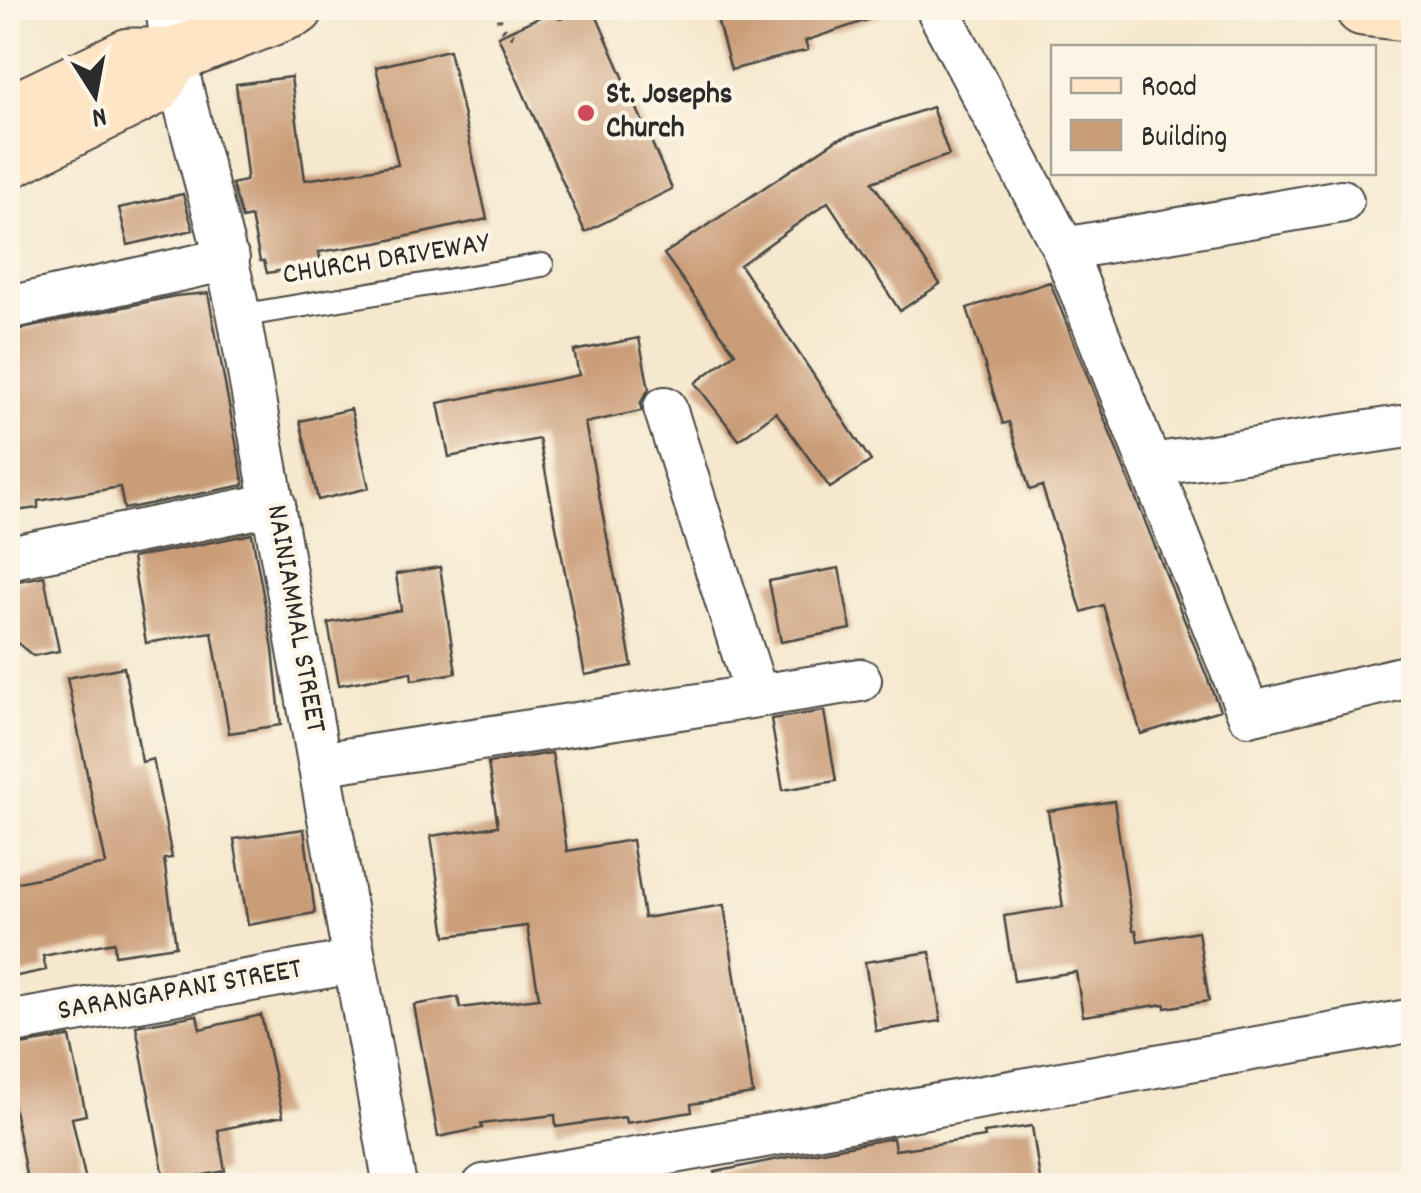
<svg xmlns="http://www.w3.org/2000/svg" width="1421" height="1193" viewBox="0 0 1421 1193" font-family="Dekko,sans-serif">
<style>
.building{fill:#ca9d79}
.lines{fill:none;stroke-linecap:round;stroke-linejoin:round}
.lane-casing{stroke:#494743;stroke-width:26}
.street-casing{stroke:#494743;stroke-width:46}
.secondary-casing{stroke:#494743;stroke-width:59}
.path{stroke:#494743;stroke-width:6;stroke-dasharray:2.5 8;stroke-linecap:butt}
.lane{stroke:#fff;stroke-width:22}
.street{stroke:#fff;stroke-width:42}
.secondary{stroke:#fde5c5;stroke-width:55}
.poi-dot{fill:#d1495b;stroke:#fcf5e5;stroke-width:4}
.labels{text-anchor:middle;dominant-baseline:central;stroke-width:8;stroke-linejoin:round;paint-order:stroke}
.poi-label{font-size:30px;font-weight:bold;fill:#2b2b2b;stroke:#fcf5e5;text-anchor:start}
.street-label{font-size:30px;fill:#2b2b2b;stroke:#fcf5e5}
</style>
<rect width="100%" height="100%" fill="#fcf5e5"/>
<filter id="ink" filterUnits="userSpaceOnUse"><feTurbulence type="fractalNoise" baseFrequency=".01" numOctaves="2"/><feDisplacementMap in="SourceGraphic" scale="20" xChannelSelector="R" yChannelSelector="G"/><feConvolveMatrix kernelMatrix="1 2 1 2 8 2 1 2 1" color-interpolation-filters="sRGB"/></filter>
<filter id="wash" filterUnits="userSpaceOnUse"><feTurbulence type="fractalNoise" baseFrequency=".0048" numOctaves="4" result="noise"/><feDisplacementMap in="SourceGraphic" scale="40" xChannelSelector="R" yChannelSelector="G"/><feGaussianBlur stdDeviation="2.25" result="paint"/><feColorMatrix in="noise" values="0 0 0 0 0 0 0 0 0 0 0 0 0 0 0 0 0 1.4 0 .05"/><feComposite in="paint" operator="in"/></filter>
<g filter="url(#wash)">
<rect width="100%" height="100%" fill="#f5e8ce"/>
<g id="blocks">
<!-- building -->
<path class="building" d="M 559,8 L 593,8 L 672,189 L 585,232 L 498,36 Z
M 714,8 L 887,8 L 888,13 L 805,41 L 808,50 L 731,70 Z
M 449,50 L 487,219 L 377,243 L 319,252 L 321,264 L 267,273 L 264,261 L 260,261 L 251,217 L 242,219 L 232,184 L 245,181 L 247,175 L 236,84 L 291,77 L 305,180 L 398,165 L 376,67 Z
M 932,107 L 949,155 L 872,182 L 940,284 L 900,311 L 828,202 L 740,265 L 871,461 L 830,488 L 776,412 L 739,440 L 695,383 L 735,353 L 664,254 L 836,140 Z
M 183,194 L 193,230 L 128,245 L 119,208 Z
M 1050,282 L 1220,710 L 1141,734 L 1103,605 L 1082,612 L 1042,486 L 1030,490 L 1009,422 L 1003,424 L 967,308 Z
M 208,293 L 244,485 L 124,509 L 120,487 L 38,501 L 38,508 L 8,512 L 8,332 L 175,296 Z
M 639,338 L 649,389 L 641,402 L 641,411 L 585,423 L 632,666 L 585,675 L 539,439 L 449,457 L 438,403 L 579,375 L 574,351 Z
M 351,409 L 369,488 L 318,500 L 300,421 Z
M 252,534 L 273,649 L 281,725 L 229,733 L 212,632 L 146,643 L 132,558 Z
M 440,567 L 456,673 L 412,680 L 411,672 L 339,685 L 328,623 L 401,610 L 396,574 Z
M 839,568 L 851,629 L 781,642 L 769,581 Z
M 44,576 L 59,651 L 33,656 L 8,635 L 8,583 Z
M 124,667 L 142,762 L 153,759 L 172,858 L 164,859 L 176,946 L 115,955 L 114,942 L 43,956 L 46,970 L 8,978 L 8,884 L 106,864 L 67,678 Z
M 824,711 L 836,781 L 783,790 L 771,719 Z
M 552,753 L 567,851 L 632,840 L 644,918 L 724,905 L 753,1094 L 691,1104 L 692,1112 L 626,1123 L 625,1117 L 556,1127 L 555,1115 L 481,1124 L 482,1128 L 438,1137 L 414,1005 L 458,997 L 460,1008 L 539,998 L 527,926 L 446,936 L 431,836 L 498,826 L 488,763 Z
M 1114,801 L 1133,930 L 1136,930 L 1138,941 L 1198,931 L 1209,1001 L 1165,1008 L 1165,1004 L 1083,1016 L 1076,972 L 1014,981 L 1004,916 L 1063,907 L 1048,811 Z
M 304,829 L 315,913 L 248,925 L 234,839 Z
M 930,952 L 941,1021 L 876,1031 L 865,962 Z
M 197,1015 L 200,1029 L 261,1015 L 283,1116 L 218,1130 L 225,1171 L 165,1182 L 136,1026 Z
M 70,1037 L 86,1115 L 72,1118 L 87,1186 L 28,1186 L 8,1076 L 8,1047 Z
M 1032,1126 L 1041,1186 L 716,1186 L 715,1172 L 773,1160 L 893,1138 L 895,1150 L 985,1137 L 984,1133 Z"/>
</g>
</g>
<g filter="url(#ink)">
<use href="#blocks" fill-opacity="0" stroke="#494743" stroke-width="2.5"/>
<g class="lines">
<!-- lane casing -->
<g class="lane-casing">
<path id="lane" d="M 239,316 L 542,265"/>
</g>
<!-- street casing -->
<g class="street-casing">
<path id="street" d="M 167,8 C 180,112 219,212 239,316 L 395,1186
M 937,8 L 1064,249 L 1249,714 L 1414,675
M 1064,249 L 1342,201
M 8,308 L 228,259
M 665,408 L 757,696
M 1152,465 L 1414,425
M 8,558 L 274,504
M 319,764 L 860,680
M 8,1023 L 353,962
M 484,1186 L 1414,1020"/>
</g>
<!-- secondary casing -->
<g class="secondary-casing">
<path id="secondary" d="M 1363,8 L 1414,14
M 8,114 L 129,56 L 173,56 L 296,8
M 8,161 L 153,88 L 173,56"/>
</g>
<!-- path -->
<path class="path" d="M 500,8 C 496,25 504,33 520,38
M 560,8 L 561,20"/>
<!-- lane -->
<use href="#lane" class="lane"/>
<!-- street -->
<use href="#street" class="street"/>
<!-- secondary -->
<use href="#secondary" class="secondary"/>
</g>
</g>
<!-- markers -->
<circle class="poi-dot" cx="586" cy="113" r="10"/>
<g class="labels">
<!-- poi labels -->
<g class="poi-label">
<text x="606" y="96">St. Josephs<tspan x="606" dy="34">Church</tspan></text>
</g>
<!-- street labels -->
<g class="street-label">
<text transform="translate(386 261) rotate(-9)">CHURCH DRIVEWAY</text>
<text transform="translate(294 619) rotate(80)">NAINIAMMAL STREET</text>
<text transform="translate(180 992) rotate(-10)">SARANGAPANI STREET</text>
</g>
</g>
<!-- margin -->
<rect width="1421" height="1193" fill="none" stroke="#fcf5e5" stroke-width="40"/>
<!-- legend -->
<rect x="1051" y="45" width="325" height="130" fill="#fcf5e5" stroke="#a8a49b" stroke-width="2.5"/>
<rect x="1071" y="78" width="50" height="15" fill="#fde5c5" stroke="#a8a49b" stroke-width="2.5"/>
<text x="1141" y="95" font-size="30" fill="#2b2b2b">Road</text>
<rect x="1071" y="120" width="50" height="30" fill="#ca9d79" stroke="#a8a49b" stroke-width="2.5"/>
<text x="1141" y="145" font-size="30" fill="#2b2b2b">Building</text>
<!-- north arrow -->
<g transform="translate(95 95) rotate(169)" stroke="#fcf5e5" stroke-width="8" paint-order="stroke">
<path d="M0-8L18 38L0 25L-18 38Z" fill="#2b2b2b"/>
<text y="-15" font-size="28" font-weight="bold" text-anchor="middle" fill="#2b2b2b">N</text>
</g>
</svg>
